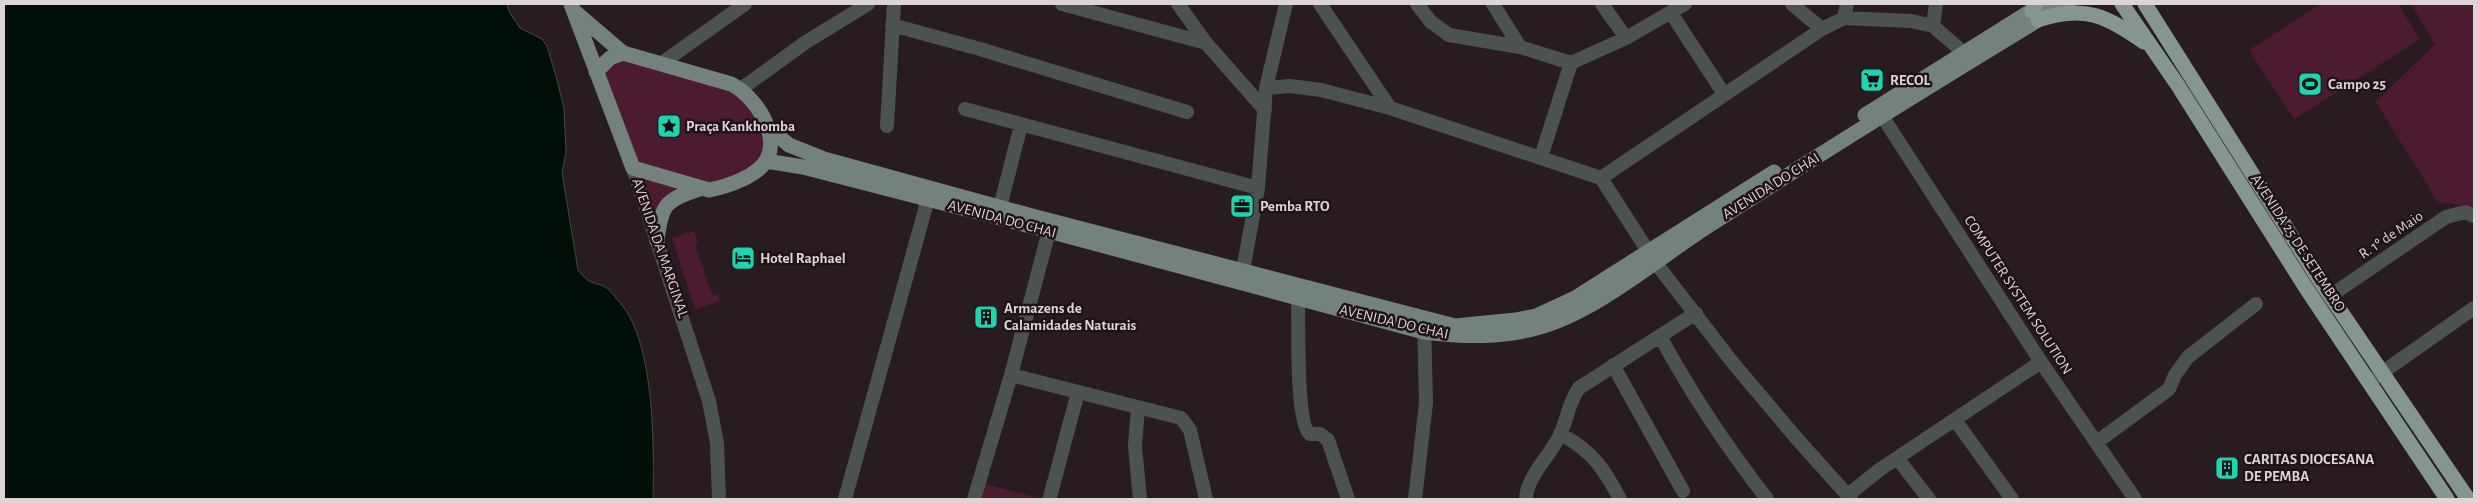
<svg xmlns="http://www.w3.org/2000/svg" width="2478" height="503" viewBox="0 0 2478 503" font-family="'Alegreya Sans',sans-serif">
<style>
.green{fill:#4d1b31}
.water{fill:#000e08;stroke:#424946}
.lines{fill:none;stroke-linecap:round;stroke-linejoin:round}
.minor{stroke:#4b524f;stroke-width:14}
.major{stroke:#74827e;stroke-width:15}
.highway{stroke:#859690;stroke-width:15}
.labels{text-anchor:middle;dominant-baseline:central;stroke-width:5;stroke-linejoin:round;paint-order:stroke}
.poi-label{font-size:15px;font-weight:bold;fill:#ddd4d7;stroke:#1f1318;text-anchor:start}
.street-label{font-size:15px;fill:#ddd4d7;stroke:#1f1318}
</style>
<rect width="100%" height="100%" fill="#291c21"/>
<!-- green -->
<path class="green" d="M 2321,4 L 2398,4 L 2420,39 L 2294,119 L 2249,50 Z
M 2411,4 L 2474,4 L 2474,207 L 2438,202 L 2376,102 L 2435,44 Z
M 623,56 L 745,96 L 763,126 L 764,159 L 716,185 L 637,164 L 604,70 Z
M 639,174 L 689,189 L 655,229 Z
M 694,231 L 698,242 L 695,244 L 712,295 L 717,294 L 720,301 L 695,309 L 672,238 Z
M 985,484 L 1042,499 L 981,499 Z"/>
<!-- water -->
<path class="water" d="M 4,4 L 507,4 L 510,13 L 520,28 L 542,39 L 547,46 L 556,76 L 564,108 L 566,152 L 562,173 L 578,270 C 581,274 585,278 589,281 C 594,284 602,284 607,288 C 612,292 617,300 622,305 C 655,346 654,448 653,499 L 4,499 Z"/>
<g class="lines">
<!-- minor -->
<path class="minor" d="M 1062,4 L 1206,43
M 1178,4 L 1206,43 L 1265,110
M 1320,4 L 1390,108
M 1417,4 L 1431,22 L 1449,35 L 1520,47 L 1571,63 L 1626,38 L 1685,4
M 1493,4 L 1520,47
M 1602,4 L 1626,38
M 1792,4 L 1822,29
M 1671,13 L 1724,94
M 1844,18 L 1847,4
M 892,25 L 980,49 L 1187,112
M 1933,26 L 1936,4
M 662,63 L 745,4
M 1266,88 L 1290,86 L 1321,90 L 1390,108 L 1601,178 L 1655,262 L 1733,363 L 1798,440 L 1851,499
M 741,89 L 806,42 L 868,4
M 1877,108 L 2041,362 L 2135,499
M 965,109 L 1258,188
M 887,126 L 894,4
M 1541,157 L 1571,63
M 633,168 L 709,401 L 717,443 L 719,499
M 1601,178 L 1822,29 L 1844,18 L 1911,21 L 1933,26 L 1963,52
M 1000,207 L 1021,125
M 1243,270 L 1258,188 L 1266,88 L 1286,4
M 2330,296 L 2446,217 L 2465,212 L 2474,216
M 1298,297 C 1299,319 1295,423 1310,434 L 1320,434 L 1328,440 L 1348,499
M 1660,336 L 1696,313
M 1613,365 L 1683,491
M 1011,375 L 1181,418 L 1190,430 L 1206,499
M 2373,379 L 2474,308
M 1138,407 L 1135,446 L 1140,499
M 1955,420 L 2012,499
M 1560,434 C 1592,450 1604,469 1620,499
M 2097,442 L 2169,389 L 2175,375 L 2188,357 L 2256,304
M 1897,458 L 1929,499
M 1848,495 L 1879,470 L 2041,362
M 1050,497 L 1078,392
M 845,499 L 928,199
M 974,499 L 1011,375 L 1049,231
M 1415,499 L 1426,403 L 1424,321
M 1526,499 C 1527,475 1552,454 1561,433 C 1567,418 1569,402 1579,388 L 1660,336 C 1691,394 1727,447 1767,499"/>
<!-- major -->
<path class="major" d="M 571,4 L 633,168 L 709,190 C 726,187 759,176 767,159 C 780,133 754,95 731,84 L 623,53 L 574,11
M 596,72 L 610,58 L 623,53
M 1865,115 L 2042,4
M 766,126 L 789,145 L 824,159 L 1032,216 L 1455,326 L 1516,320 L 1536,316 L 1575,298 L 1774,172
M 766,161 L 803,167 L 997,217 L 1424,332 C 1464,337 1502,338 1540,327 C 1596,311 1656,260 1705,228 C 1815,157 1926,88 2038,20 L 2068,4
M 657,241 C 661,205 665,200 699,189"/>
<!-- highway -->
<path class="highway" d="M 2122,4 L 2177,84 L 2306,288 L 2447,499
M 2145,4 L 2318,278 L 2468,499
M 2032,11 L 2036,4
M 2038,20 C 2084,4 2106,16 2144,42"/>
</g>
<!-- icons -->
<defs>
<g id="supermarket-square" transform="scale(1.25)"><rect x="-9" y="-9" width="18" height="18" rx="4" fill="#1fd5b0" stroke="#1f1318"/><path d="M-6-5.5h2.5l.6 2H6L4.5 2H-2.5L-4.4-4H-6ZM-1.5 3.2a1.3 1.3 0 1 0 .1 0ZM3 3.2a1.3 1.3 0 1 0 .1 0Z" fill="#111"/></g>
<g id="stadium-square" transform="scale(1.25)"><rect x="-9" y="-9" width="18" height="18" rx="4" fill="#1fd5b0" stroke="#1f1318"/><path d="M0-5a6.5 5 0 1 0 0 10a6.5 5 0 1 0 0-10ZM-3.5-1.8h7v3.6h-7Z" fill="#111"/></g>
<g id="sight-square" transform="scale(1.25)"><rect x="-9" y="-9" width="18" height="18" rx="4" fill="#1fd5b0" stroke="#1f1318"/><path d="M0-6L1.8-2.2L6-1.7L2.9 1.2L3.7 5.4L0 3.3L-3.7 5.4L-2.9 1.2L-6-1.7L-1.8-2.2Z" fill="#111"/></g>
<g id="office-square" transform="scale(1.25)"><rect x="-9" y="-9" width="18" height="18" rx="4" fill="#1fd5b0" stroke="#1f1318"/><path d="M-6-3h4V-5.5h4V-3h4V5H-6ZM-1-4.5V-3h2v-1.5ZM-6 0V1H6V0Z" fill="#111"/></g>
<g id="hotel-square" transform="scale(1.25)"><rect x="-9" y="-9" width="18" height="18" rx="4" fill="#1fd5b0" stroke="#1f1318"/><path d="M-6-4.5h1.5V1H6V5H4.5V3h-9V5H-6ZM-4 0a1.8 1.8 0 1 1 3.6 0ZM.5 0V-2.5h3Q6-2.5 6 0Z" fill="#111"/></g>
<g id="building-square" transform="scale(1.25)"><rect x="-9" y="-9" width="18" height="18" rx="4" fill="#1fd5b0" stroke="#1f1318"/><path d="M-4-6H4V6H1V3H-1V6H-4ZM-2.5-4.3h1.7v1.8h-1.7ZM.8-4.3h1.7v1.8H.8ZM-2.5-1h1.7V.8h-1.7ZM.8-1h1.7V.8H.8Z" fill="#111"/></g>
</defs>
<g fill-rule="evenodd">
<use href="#supermarket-square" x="1872" y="80"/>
<use href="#stadium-square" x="2310" y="84"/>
<use href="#sight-square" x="669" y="126"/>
<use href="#office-square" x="1242" y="206"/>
<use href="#hotel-square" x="743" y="258"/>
<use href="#building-square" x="986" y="317"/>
<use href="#building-square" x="2227" y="468"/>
</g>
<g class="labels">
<!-- poi labels -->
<g class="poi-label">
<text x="1890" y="80">RECOL</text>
<text x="2328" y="84">Campo 25</text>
<text x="686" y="126">Praça Kankhomba</text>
<text x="1260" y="206">Pemba RTO</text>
<text x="760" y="258">Hotel Raphael</text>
<text x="1004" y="308">Armazens de<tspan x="1004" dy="17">Calamidades Naturais</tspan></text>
<text x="2244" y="459">CARITAS DIOCESANA<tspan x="2244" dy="17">DE PEMBA</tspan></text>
</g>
<!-- street labels -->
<g class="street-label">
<text transform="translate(1771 186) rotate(-32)">AVENIDA DO CHAI</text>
<text transform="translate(1002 219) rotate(15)">AVENIDA DO CHAI</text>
<text transform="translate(2391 235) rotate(-34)">R. 1º de Maio</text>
<text transform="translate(2298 243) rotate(57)">AVENIDA 25 DE SETEMBRO</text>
<text transform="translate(660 248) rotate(71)">AVENIDA DA MARGINAL</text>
<text transform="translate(2018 295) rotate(57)">COMPUTER SYSTEM SOLUTION</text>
<text transform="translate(1394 322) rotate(13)">AVENIDA DO CHAI</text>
</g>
</g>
<!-- border -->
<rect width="2478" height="503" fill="none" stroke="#ddd4d7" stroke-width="10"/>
</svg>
